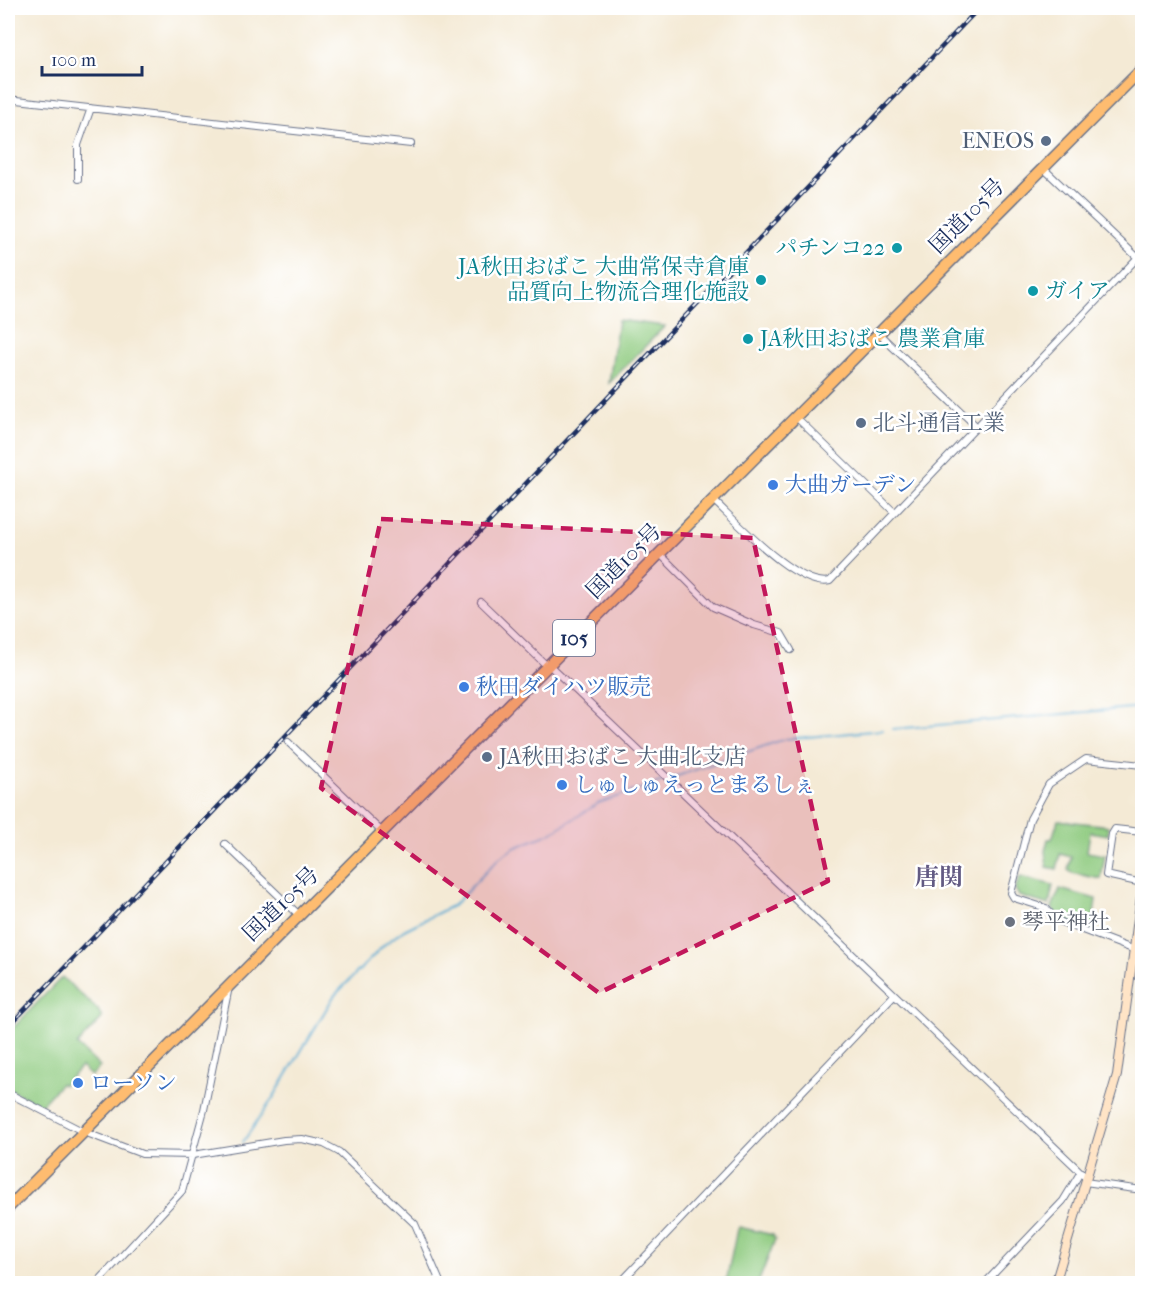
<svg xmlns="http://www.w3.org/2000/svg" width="1150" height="1291" viewBox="0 0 1150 1291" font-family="'IM FELL French Canon','Noto Serif JP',serif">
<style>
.green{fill:#8fcb80;stroke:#557d6f;stroke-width:1.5}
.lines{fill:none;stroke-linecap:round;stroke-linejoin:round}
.stream{stroke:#58aad3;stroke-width:2}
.street-casing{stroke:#677088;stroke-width:8}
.secondary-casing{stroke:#677088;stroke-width:10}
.highway-casing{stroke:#677088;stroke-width:13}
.street{stroke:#fff;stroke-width:6}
.secondary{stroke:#ffe4c6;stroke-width:8}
.highway{stroke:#febc70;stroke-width:10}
.rail-casing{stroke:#1b2f5e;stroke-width:4.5}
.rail{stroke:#fff;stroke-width:2;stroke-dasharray:7;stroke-linecap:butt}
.marked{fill:#c2185b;fill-opacity:0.2;stroke:#c2185b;stroke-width:4.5;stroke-dasharray:12 8;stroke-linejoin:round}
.service-dot{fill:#5c6f8a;stroke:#fff;stroke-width:2}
.culture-dot{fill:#0f9aa8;stroke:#fff;stroke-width:2}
.shop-dot{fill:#3f7fe0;stroke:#fff;stroke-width:2}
.worship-dot{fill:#6b7280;stroke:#fff;stroke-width:2}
.labels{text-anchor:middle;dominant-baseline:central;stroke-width:5;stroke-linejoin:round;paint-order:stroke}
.shield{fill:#fff;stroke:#5f6d8e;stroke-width:1.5}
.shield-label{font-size:21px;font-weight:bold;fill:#1b2f5e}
.service-label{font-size:22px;fill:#4e5e75;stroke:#fff;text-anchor:start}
.street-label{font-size:22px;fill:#1b2f5e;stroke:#fff}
.culture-label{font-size:22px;fill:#0d838f;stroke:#fff;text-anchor:end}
.shop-label{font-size:22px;fill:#366cbe;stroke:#fff;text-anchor:start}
.worship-label{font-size:22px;fill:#5b616d;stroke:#fff;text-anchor:start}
.neighbourhood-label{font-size:24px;font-weight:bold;fill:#625a83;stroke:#fff}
</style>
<rect width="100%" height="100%" fill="#fff"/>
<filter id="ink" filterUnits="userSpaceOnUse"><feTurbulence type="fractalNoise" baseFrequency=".0167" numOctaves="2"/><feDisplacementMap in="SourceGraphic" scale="12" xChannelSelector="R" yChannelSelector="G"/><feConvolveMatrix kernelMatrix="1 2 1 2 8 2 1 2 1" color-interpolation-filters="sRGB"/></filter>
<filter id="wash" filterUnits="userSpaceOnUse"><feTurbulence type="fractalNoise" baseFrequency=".008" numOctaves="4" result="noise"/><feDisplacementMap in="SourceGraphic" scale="24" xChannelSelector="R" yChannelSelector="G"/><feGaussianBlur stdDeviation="1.35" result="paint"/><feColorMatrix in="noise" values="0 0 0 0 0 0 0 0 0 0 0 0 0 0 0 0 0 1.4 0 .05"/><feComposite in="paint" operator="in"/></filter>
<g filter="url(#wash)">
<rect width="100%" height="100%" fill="#f4ead5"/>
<!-- green -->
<path class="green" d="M 618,320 L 665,326 L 609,383 Z
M 1058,820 L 1109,826 L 1108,835 L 1090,832 L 1087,852 L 1105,855 L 1101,879 L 1072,873 L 1068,870 L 1071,857 L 1060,854 L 1057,869 L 1047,867 L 1045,851 L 1048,839 L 1052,839 Z
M 1020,877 L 1053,885 L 1049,905 L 1019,896 L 1015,889 Z
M 1060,889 L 1096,899 L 1092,931 L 1056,916 L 1052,907 Z
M 62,977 L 98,1010 L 102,1018 L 77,1045 L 100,1067 L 91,1076 L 81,1067 L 63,1085 L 61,1083 L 41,1105 L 8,1089 L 8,1033 Z
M 739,1227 L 773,1235 L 775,1240 L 758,1283 L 722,1283 L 727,1278 L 737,1229 Z"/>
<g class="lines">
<!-- stream -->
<path class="stream" d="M 893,729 L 1142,707
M 243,1142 L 273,1098 L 334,996 L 385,944 L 404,930 L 454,905 L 499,858 L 514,848 L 551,833 L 599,803 L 785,739 L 883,730"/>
</g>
</g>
<g filter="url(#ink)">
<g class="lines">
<!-- street casing -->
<g class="street-casing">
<path id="street" d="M 8,99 L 411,144
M 1043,168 L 1138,258
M 78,179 L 78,145 L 91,108
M 878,333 L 976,426
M 795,416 L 894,512
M 713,500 C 736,521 798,589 830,581 L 1142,253
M 659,553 L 713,607 L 754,625 L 781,633 L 791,650
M 481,602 L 546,665
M 548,664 L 1086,1177
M 288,742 L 382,832
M 1142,832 L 1115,829 L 1112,834 L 1106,875 L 1142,883
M 225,844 L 299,915
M 1135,950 L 1056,920 L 1046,908 L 1014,898 L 1011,893 L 1030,819 L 1049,784 L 1086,759 L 1142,765
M 8,1093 L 84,1132 L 142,1154 L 193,1155 L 284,1140 L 302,1139 L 324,1144 L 339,1152 L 415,1224 L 441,1284
M 1085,1182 L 1142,1190
M 96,1284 L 182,1191 L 204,1110 L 229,987
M 619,1284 L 894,995
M 984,1284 L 1063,1201 L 1080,1173"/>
</g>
<!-- secondary casing -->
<g class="secondary-casing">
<path id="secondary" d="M 1055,1284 L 1117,1075 L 1142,889"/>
</g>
<!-- highway casing -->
<g class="highway-casing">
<path id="highway" d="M 8,1208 L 1142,69"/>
</g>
<!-- street -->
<use href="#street" class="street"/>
<!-- secondary -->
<use href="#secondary" class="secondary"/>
<!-- highway -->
<use href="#highway" class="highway"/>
<!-- rail casing -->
<g class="rail-casing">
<path id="rail" d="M 8,1027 L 979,8"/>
</g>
<!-- rail -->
<use href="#rail" class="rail"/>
</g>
</g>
<!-- marked area -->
<path class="marked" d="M 381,519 L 753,538 L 828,881 L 599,993 L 321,788 Z"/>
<!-- markers -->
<g class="service-dot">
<circle cx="1046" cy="141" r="6"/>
<circle cx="861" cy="423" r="6"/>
<circle cx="487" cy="757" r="6"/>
</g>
<g class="culture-dot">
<circle cx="897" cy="248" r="6"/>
<circle cx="761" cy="280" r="6"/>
<circle cx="1033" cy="291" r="6"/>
<circle cx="748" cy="339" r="6"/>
</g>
<g class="shop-dot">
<circle cx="773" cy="485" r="6"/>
<circle cx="464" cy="687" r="6"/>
<circle cx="562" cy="785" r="6"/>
<circle cx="78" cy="1083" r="6"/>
</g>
<circle class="worship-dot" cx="1010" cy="922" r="6"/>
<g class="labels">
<!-- shield labels -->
<rect class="shield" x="553" y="620" width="42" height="36" rx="4.5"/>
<g class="shield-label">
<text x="574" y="638">105</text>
</g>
<!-- service labels -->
<g class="service-label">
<text x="1034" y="141" text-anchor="end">ENEOS</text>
<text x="873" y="423">北斗通信工業</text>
<text x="499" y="757">JA秋田おばこ 大曲北支店</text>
</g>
<!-- street labels -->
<g class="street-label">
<text transform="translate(967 216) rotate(-45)">国道105号</text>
<text transform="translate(624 561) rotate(-45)">国道105号</text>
<text transform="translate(281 904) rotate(-44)">国道105号</text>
</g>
<!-- culture labels -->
<g class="culture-label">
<text x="885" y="248">パチンコ22</text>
<text x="749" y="267">JA秋田おばこ 大曲常保寺倉庫<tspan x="749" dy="25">品質向上物流合理化施設</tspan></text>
<text x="1045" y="291" text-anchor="start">ガイア</text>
<text x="760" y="339" text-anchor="start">JA秋田おばこ 農業倉庫</text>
</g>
<!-- shop labels -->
<g class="shop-label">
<text x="785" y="485">大曲ガーデン</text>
<text x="476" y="687">秋田ダイハツ販売</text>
<text x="574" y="785">しゅしゅえっとまるしぇ</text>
<text x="90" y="1083">ローソン</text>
</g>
<!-- worship labels -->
<g class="worship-label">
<text x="1022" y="922">琴平神社</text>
</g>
<!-- neighbourhood labels -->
<g class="neighbourhood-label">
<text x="939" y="877">唐関</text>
</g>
</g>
<!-- margin -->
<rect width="1150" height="1291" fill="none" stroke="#fff" stroke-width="30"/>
<!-- scale -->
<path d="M42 66v9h100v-9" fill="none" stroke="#1b2f5e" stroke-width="3"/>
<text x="51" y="66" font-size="18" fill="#1b2f5e" stroke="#ffffff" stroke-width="4.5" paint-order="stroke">100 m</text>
</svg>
